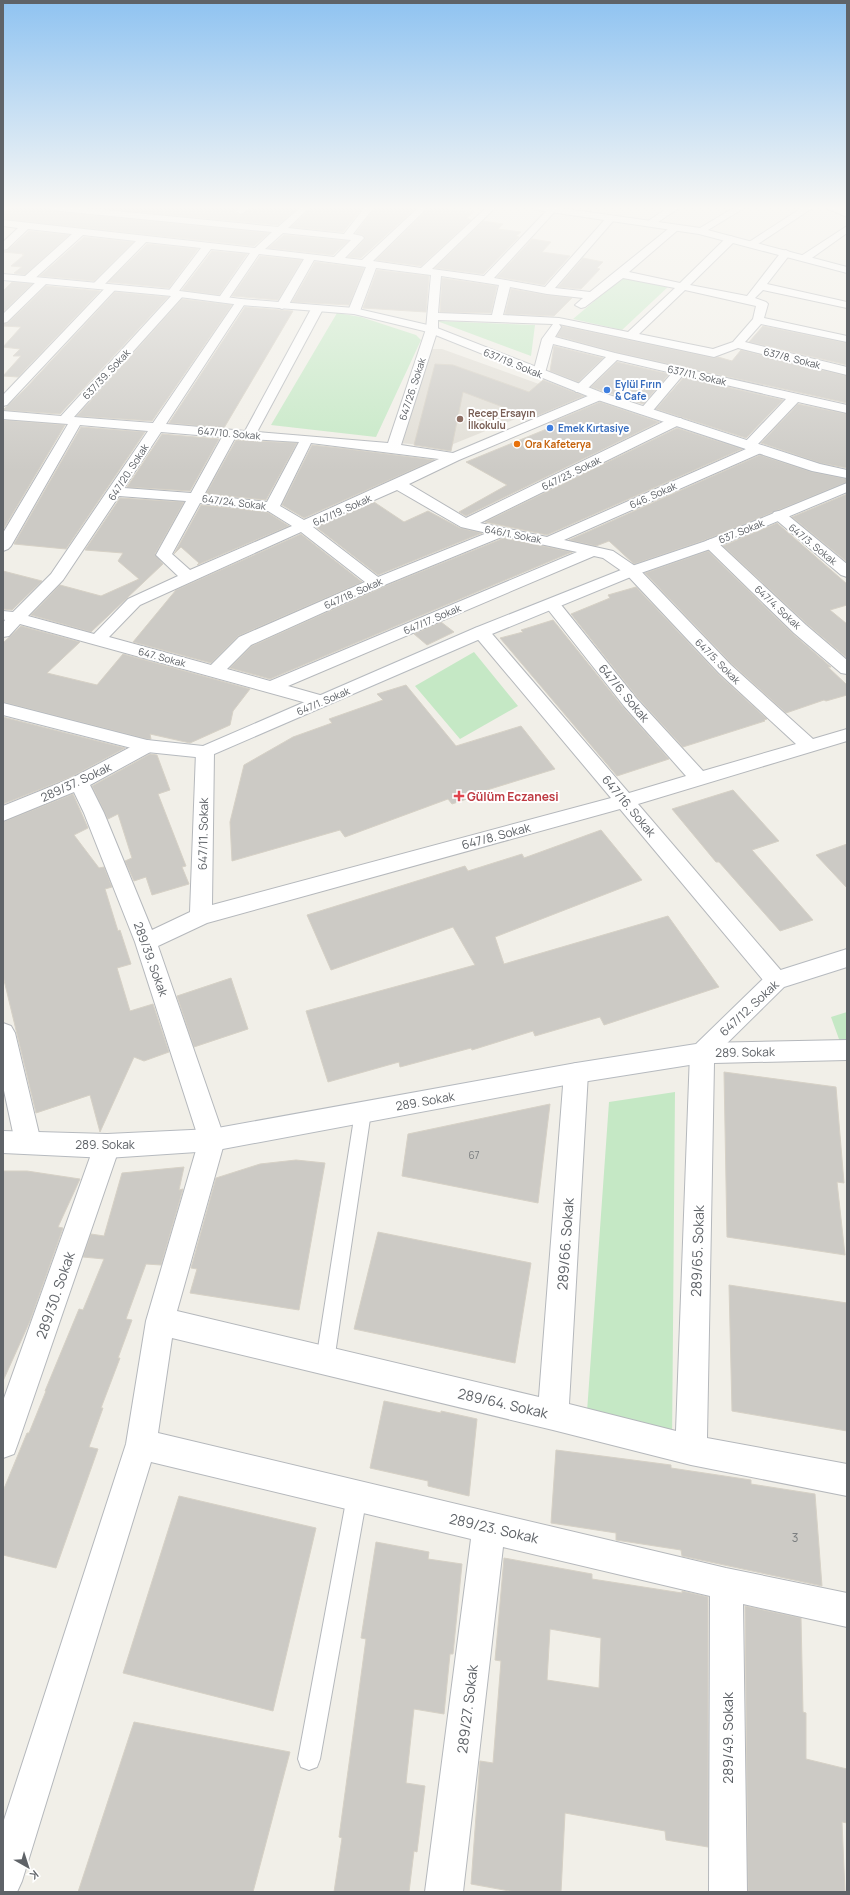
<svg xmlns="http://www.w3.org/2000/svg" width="850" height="1895" viewBox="0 0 850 1895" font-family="Manrope,sans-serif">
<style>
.education{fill:#e1ded6}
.green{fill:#c5e8c5}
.building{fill:#cccac5;stroke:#d6d1c6;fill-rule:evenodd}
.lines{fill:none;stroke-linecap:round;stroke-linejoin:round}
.lane-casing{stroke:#b5b8bc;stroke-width:2}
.street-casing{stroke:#b5b8bc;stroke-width:2}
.secondary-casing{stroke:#b6babf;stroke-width:2}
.lane{fill:#fff;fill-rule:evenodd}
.street{fill:#fff;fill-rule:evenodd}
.secondary{fill:#fff;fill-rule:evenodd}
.shop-dot{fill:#3f7fe0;stroke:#fff;stroke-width:1.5}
.education-dot{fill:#8d6e63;stroke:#fff;stroke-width:1.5}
.food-dot{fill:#e8710a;stroke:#fff;stroke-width:1.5}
.health-dot{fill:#e0444e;stroke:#fff;stroke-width:1.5}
.labels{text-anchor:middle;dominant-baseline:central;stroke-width:4;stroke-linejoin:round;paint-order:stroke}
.far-street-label{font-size:10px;fill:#5f6368;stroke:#fff}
.far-shop-label{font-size:10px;font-weight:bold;fill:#366cbe;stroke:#fff;text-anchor:start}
.far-education-label{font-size:10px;font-weight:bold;fill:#785e54;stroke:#fff;text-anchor:start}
.far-food-label{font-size:10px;font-weight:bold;fill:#c56008;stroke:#fff;text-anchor:start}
.number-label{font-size:10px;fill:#7a7d7f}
.street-label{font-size:12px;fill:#5f6368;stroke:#fff}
.health-label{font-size:12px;font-weight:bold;fill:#be3a42;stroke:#fff;text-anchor:start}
.near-number-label{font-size:12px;fill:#7a7d7f}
.near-street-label{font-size:14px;fill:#5f6368;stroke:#fff}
</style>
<rect width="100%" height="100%" fill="#f1efe8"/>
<!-- education -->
<path class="education" d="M 431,349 L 442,349 L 572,396 L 446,447 L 399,443 Z"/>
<!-- green -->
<path class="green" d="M 623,277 L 669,286 L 622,330 L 573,319 Z
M 337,313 L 361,317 L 416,335 L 421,340 L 376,437 L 271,425 Z
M 437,321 L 535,325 L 531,356 Z
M 474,652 L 518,706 L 460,739 L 415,686 Z
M 847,1012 L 847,1053 L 844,1053 L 831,1017 Z
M 675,1092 L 672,1446 L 586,1426 L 609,1102 Z"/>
<!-- building -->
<path class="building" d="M 13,207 L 45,207 L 51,211 L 269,233 L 254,246 L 3,219 L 3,212 Z
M 86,207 L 239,207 L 234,211 L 240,215 L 252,207 L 299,207 L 278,225 Z
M 312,207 L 311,207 L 363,207 L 343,232 L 291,227 Z
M 375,207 L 417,207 L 361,258 L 348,257 L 365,239 L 363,235 L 356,233 Z
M 430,207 L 474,212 L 467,218 L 471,220 L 421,266 L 376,260 Z
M 483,221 L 503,224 L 498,229 L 521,232 L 516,236 L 519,237 L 483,274 L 435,268 Z
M 29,231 L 69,235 L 25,275 L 14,273 L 22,267 L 11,266 L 24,255 L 22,255 L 24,254 L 3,252 L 8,250 Z
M 284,235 L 348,241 L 333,255 L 268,248 Z
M 84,237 L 133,242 L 94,281 L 40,276 Z
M 532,239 L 551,242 L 542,252 L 570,256 L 544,285 L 497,277 Z
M 147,244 L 198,249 L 169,288 L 108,282 Z
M 212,251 L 247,254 L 219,295 L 182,290 Z
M 260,256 L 302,260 L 278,300 L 232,296 Z
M 583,258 L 603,262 L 597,268 L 600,269 L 581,289 L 558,287 Z
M 315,262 L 364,268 L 349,305 L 292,302 Z
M 377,270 L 429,276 L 426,312 L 363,308 Z
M 442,278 L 497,286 L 491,313 L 440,312 Z
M 12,282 L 32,284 L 3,312 L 3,291 Z
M 46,286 L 100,291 L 18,377 L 3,376 L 21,356 L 13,356 L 20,349 L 3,347 L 21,327 L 3,326 L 3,324 L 8,323 Z
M 511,289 L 547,295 L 572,298 L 554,316 L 505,314 Z
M 115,292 L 168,297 L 60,414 L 3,410 L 25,389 Z
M 182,299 L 232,305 L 152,421 L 77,416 Z
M 245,307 L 293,311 L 224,428 L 169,423 Z
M 562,326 L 714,358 L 718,357 L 732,361 L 741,350 L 847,376 L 847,403 L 615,352 L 557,336 Z
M 763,326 L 847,343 L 847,365 L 749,342 Z
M 554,346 L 603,358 L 578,382 L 550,371 Z
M 617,362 L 669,374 L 643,404 L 591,387 Z
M 435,364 L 453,365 L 529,392 L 543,380 L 584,396 L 532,418 L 463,392 L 451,451 L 414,445 Z
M 684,377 L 783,400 L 746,438 L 656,409 Z
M 600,402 L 659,422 L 466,516 L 459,512 L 507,485 L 466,462 L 554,426 L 548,424 Z
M 798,404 L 847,414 L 847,468 L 820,463 L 761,443 Z
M 3,420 L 65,425 L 3,530 Z
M 81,427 L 145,432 L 66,549 L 14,544 Z
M 677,428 L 742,449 L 547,535 L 485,522 Z
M 162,434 L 219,439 L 190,491 L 127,487 Z
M 236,440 L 297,443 L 266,500 L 206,494 Z
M 312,445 L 348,449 L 434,460 L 304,518 L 282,505 Z
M 760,455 L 812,472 L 847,479 L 847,482 L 705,540 L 634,564 L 609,541 L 596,546 L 569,540 Z
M 847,494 L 847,562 L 792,517 Z
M 120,498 L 184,502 L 155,554 L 163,564 L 91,632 L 31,615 L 60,585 L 101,596 L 139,579 L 118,561 L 123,553 L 85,550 Z
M 374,502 L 404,522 L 428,511 L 460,528 L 482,533 L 378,575 L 316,527 Z
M 201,505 L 267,512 L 289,526 L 197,565 L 199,563 L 181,547 L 174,554 Z
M 777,523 L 847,584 L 847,605 L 830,610 L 847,624 L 847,658 L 807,624 L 723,546 Z
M 301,534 L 362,582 L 238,636 L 211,663 L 133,642 L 176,590 Z
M 504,538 L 572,552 L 270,679 L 230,668 L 252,646 L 383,587 Z
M 708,551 L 793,634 L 831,667 L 828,667 L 847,685 L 847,695 L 826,701 L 824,700 L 786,713 L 732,664 L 645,573 Z
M 3,571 L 42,581 L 12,610 L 3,609 Z
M 636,587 L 718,674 L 767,719 L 764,720 L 765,721 L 683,747 L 637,697 L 571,614 L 610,598 L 608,595 Z
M 553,620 L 623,707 L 669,759 L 617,776 L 500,638 L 523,632 L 521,630 Z
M 441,622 L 454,632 L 427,645 L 414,634 Z
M 21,626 L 80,642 L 47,673 L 97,685 L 123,654 L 250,689 L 233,711 L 230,725 L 190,743 L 150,734 L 151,739 L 147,739 L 3,702 L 3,643 Z
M 406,685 L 456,746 L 521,726 L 555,769 L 487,790 L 488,792 L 452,804 L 448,799 L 345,837 L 340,830 L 232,861 L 230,822 L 244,765 L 293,737 L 332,723 L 329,719 L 383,700 L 377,694 Z
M 3,717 L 125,748 L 71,777 L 3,804 Z
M 150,754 L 157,755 L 170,790 L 158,794 L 186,866 L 182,867 L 189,884 L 152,895 L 146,877 L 134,881 L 125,861 L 132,858 L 118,814 L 108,819 L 92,786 Z
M 733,790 L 779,841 L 752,850 L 813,920 L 780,931 L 719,862 L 716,862 L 672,809 Z
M 73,794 L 88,828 L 74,835 L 99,868 L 104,867 L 112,887 L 105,889 L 118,931 L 120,930 L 131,964 L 117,968 L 130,1011 L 153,1004 L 169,1052 L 144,1061 L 134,1057 L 100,1132 L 90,1095 L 36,1113 L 3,976 L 3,822 Z
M 601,830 L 642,880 L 495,937 L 504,964 L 668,916 L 719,987 L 604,1025 L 600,1017 L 535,1036 L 533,1031 L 472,1050 L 471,1048 L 400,1067 L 399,1062 L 328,1082 L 306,1011 L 475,965 L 453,927 L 331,970 L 307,915 L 465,866 L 468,871 L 522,854 L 524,858 Z
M 847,844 L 847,888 L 816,855 Z
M 231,978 L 248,1029 L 194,1047 L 177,996 Z
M 724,1072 L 836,1087 L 844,1183 L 837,1182 L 845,1255 L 727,1237 Z
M 550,1104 L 538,1203 L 402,1176 L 408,1134 Z
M 296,1160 L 325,1163 L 299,1310 L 190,1293 L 197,1269 L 191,1268 L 216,1178 L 260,1164 Z
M 184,1167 L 179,1190 L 183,1189 L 161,1265 L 146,1264 L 126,1319 L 132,1320 L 118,1358 L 120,1358 L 101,1408 L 103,1408 L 89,1447 L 98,1449 L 56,1568 L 3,1555 L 3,1491 L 27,1433 L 29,1433 L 46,1391 L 45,1391 L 79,1309 L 83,1310 L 104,1259 L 83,1257 L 91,1234 L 104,1236 L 122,1173 Z
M 3,1171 L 27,1171 L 80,1179 L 58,1227 L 63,1228 L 30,1321 L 3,1381 Z
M 378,1232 L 531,1263 L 515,1363 L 354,1329 Z
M 729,1285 L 847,1303 L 847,1431 L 732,1411 Z
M 384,1401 L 441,1413 L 441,1411 L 477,1419 L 469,1496 L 428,1486 L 428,1481 L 370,1468 Z
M 556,1450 L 671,1465 L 671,1468 L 751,1480 L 751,1484 L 815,1494 L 822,1586 L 682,1556 L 681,1550 L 616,1540 L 616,1533 L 551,1523 Z
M 179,1496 L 316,1528 L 273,1711 L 123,1673 Z
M 376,1542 L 429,1552 L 428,1559 L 462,1564 L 453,1654 L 450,1654 L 444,1714 L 414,1709 L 406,1783 L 425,1786 L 417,1852 L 414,1851 L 409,1892 L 334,1892 L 342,1838 L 339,1837 L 366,1639 L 361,1638 Z
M 504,1558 L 592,1574 L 592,1579 L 682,1593 L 682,1591 L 708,1597 L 708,1847 L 666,1840 L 665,1831 L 565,1813 L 561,1892 L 515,1892 L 471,1884 L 480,1761 L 493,1763 L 501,1661 L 495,1660 ZM 550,1629 L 601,1638 L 599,1688 L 547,1680 Z
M 745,1606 L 801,1618 L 803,1712 L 806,1713 L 806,1759 L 847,1769 L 847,1823 L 842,1822 L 845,1892 L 748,1892 Z
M 134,1722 L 290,1752 L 253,1892 L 78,1892 Z"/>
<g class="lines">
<!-- lane casing -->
<g class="lane-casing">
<path id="lane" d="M 363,1105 L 369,1107 L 371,1112 L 334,1361 L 332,1368 L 325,1370 L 318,1368 L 316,1361 L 355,1112 L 357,1107 Z
M 357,1486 L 364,1489 L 367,1496 L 320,1759 L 317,1767 L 309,1770 L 301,1767 L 298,1759 L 347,1496 L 350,1489 Z"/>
</g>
<!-- street casing -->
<g class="street-casing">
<path id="street" d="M 46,207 L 75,207 L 278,227 L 301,207 L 310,207 L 288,228 L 344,234 L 365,207 L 374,207 L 353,234 L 362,236 L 364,238 L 345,258 L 362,260 L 419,207 L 428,207 L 373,261 L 421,268 L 487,207 L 496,207 L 432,269 L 484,276 L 550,207 L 559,207 L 494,278 L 545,287 L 608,216 L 611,215 L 616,218 L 614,220 L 555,288 L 590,292 L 673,225 L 679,225 L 681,227 L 679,229 L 629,272 L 680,283 L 727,237 L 731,236 L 736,239 L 735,241 L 690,285 L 747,296 L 782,251 L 786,250 L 791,253 L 767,284 L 847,302 L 847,308 L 763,290 L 755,298 L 766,302 L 768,304 L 764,318 L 847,336 L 847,342 L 761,324 L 745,342 L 847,367 L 847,375 L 738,348 L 714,357 L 559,324 L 561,327 L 555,337 L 615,353 L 847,405 L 847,413 L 798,402 L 757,445 L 763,446 L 765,449 L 763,452 L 564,540 L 613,551 L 638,568 L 731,665 L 813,739 L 847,729 L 847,741 L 638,804 L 784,974 L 787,980 L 784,986 L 776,989 L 768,986 L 620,809 L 207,923 L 158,946 L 225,1140 L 177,1311 L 539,1397 L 564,1073 L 567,1066 L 576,1063 L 585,1066 L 588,1073 L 569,1404 L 676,1431 L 690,1053 L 694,1046 L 702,1043 L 847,1040 L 847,1060 L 714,1063 L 707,1438 L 847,1464 L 847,1496 L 691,1465 L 553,1430 L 172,1338 L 158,1433 L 726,1568 L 847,1593 L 847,1627 L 743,1604 L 747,1892 L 709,1892 L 710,1596 L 503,1547 L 463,1892 L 425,1892 L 471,1539 L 151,1462 L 22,1881 L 17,1892 L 3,1892 L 3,1823 L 126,1444 L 146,1321 L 199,1140 L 135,942 L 84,813 L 74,792 L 3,821 L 3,806 L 72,778 L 140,742 L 147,740 L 154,742 L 156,746 L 154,750 L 90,785 L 104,813 L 152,930 L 190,912 L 196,752 L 198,748 L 205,746 L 212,748 L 214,752 L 212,905 L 611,798 L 475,636 L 473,632 L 475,628 L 481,627 L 487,628 L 629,793 L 686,776 L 624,706 L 546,607 L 544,604 L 546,601 L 552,599 L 558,601 L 636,698 L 703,771 L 796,744 L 719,673 L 626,574 L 603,558 L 594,556 L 288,686 L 327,697 L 330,701 L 327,705 L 321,707 L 20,624 L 9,636 L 3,637 L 3,623 L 5,620 L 3,619 L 3,611 L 13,612 L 51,574 L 148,431 L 80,425 L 11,546 L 8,549 L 3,551 L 3,533 L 68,424 L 3,419 L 3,411 L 61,416 L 171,296 L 167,293 L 201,248 L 146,242 L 101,288 L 93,288 L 92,286 L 93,284 L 136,241 L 83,235 L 32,281 L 28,282 L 23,279 L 24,277 L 72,234 L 28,229 L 7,249 L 3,250 L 3,242 L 18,228 L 3,226 L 3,220 L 255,248 L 272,232 L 51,210 ZM 283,233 L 351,240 L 334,257 L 265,249 ZM 211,249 L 250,253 L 218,299 L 223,302 L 227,301 L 259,254 L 304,259 L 276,306 L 282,309 L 288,306 L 314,260 L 366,267 L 348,311 L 354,314 L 360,311 L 376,268 L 431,275 L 426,329 L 388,443 L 257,432 L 323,309 L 317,306 L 311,309 L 245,431 L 166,424 L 246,302 L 241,299 L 237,300 L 153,423 L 74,417 L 183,296 L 184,294 L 179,291 ZM 441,276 L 499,285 L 492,315 L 438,313 ZM 623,278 L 675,288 L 628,332 L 559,318 L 503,315 L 510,287 L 547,294 L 583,298 L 575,305 L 581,308 L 585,307 ZM 685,290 L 756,306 L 753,319 L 733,342 L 713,349 L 639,334 ZM 438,320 L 553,324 L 542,339 L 533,373 L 535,376 L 539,377 L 545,373 L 553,344 L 606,357 L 576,386 L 574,389 L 576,392 L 584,392 L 617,360 L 672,373 L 639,411 L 640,414 L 650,414 L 683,375 L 786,399 L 744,443 L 742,446 L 746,449 L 547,537 L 480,523 L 681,424 L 683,421 L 681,418 L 671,418 L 466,518 L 409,484 L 459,460 L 603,399 L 605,396 L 603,393 L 595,393 L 453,453 L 401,445 L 438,329 ZM 161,432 L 222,437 L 191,493 L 124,488 ZM 235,438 L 299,442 L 267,502 L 204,495 ZM 311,443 L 439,459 L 304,520 L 280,506 ZM 397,490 L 461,527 L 487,533 L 378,577 L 313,527 ZM 119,496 L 186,501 L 156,555 L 178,576 L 128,599 L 94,634 L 28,616 L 63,580 ZM 200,503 L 268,511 L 292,526 L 190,570 L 172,554 ZM 301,532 L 365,582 L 239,637 L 211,665 L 109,637 L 140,605 ZM 504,536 L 577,552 L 270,681 L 227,669 L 251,645 L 382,586 Z
M 241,207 L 251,207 L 241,214 L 236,211 Z
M 669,207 L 680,207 L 654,225 L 648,225 L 646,223 L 648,221 Z
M 735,207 L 746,207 L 703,233 L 697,233 L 695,231 Z
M 803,207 L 814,207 L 755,246 L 747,246 L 746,244 Z
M 847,226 L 847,233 L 809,260 L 801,260 L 800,258 L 801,256 Z
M 43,278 L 47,279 L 48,281 L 47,283 L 7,322 L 3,323 L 3,314 L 39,279 Z
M 111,285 L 115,286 L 116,288 L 115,290 L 7,405 L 3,406 L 3,395 L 107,286 Z
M 779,511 L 784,512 L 847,564 L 847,577 L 841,575 L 774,518 L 772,515 L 774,512 Z
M 711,539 L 716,541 L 806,625 L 847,660 L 847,674 L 841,673 L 794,633 L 706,547 L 703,544 L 706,541 Z
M 3,1023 L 11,1026 L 15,1033 L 41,1142 L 37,1150 L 28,1153 L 19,1150 L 15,1142 L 3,1086 Z
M 107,1134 L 116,1138 L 120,1146 L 18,1443 L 14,1454 L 3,1458 L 3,1401 L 94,1146 L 98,1138 Z"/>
</g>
<!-- secondary casing -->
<g class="secondary-casing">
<path id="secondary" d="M 3,207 L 12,207 L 3,211 Z
M 532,207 L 553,207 L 700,228 L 847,267 L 847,273 L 699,234 L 537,210 Z
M 824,207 L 836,207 L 847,211 L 847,217 Z
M 3,274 L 172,290 L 241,299 L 354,308 L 432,326 L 603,393 L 820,464 L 847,470 L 847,478 L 812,471 L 595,399 L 428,332 L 354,314 L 241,305 L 172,296 L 3,280 Z
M 847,483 L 847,492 L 716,547 L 638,574 L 487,636 L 205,758 L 147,752 L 3,715 L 3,703 L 147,740 L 203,746 L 475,628 L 626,568 L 706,541 Z
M 847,949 L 847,967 L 784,987 L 710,1060 L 702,1063 L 576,1083 L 212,1151 L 107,1158 L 3,1153 L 3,1131 L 107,1134 L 212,1129 L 576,1063 L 696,1044 L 768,974 Z"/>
</g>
<!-- lane -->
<use href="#lane" class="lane"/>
<!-- street -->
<use href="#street" class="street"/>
<!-- secondary -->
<use href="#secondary" class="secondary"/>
</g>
<!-- sky -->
<linearGradient id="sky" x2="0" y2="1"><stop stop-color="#8fc3f1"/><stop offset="0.44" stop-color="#f9f8f5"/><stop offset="1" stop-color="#f9f8f5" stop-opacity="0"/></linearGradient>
<rect width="850" height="472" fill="url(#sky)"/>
<!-- markers -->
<g class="shop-dot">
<circle cx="607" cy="390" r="4"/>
<circle cx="550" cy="428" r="4"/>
</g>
<circle class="education-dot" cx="460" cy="419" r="4"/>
<circle class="food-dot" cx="517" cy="444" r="4"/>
<path class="health-dot" d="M457 790h4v4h4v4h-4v4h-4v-4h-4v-4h4z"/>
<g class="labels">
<!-- far-street labels -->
<g class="far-street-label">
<text transform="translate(792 358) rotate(14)">637/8. Sokak</text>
<text transform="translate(513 363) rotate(22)">637/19. Sokak</text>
<text transform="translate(106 374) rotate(-47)">637/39. Sokak</text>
<text transform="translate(697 375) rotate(13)">637/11. Sokak</text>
<text transform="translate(412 389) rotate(-72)">647/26. Sokak</text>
<text transform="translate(229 433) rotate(5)">647/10. Sokak</text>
<text transform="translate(128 472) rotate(-57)">647/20. Sokak</text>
<text transform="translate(571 473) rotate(-26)">647/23. Sokak</text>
<text transform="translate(653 495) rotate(-24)">646. Sokak</text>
<text transform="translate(234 502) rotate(7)">647/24. Sokak</text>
<text transform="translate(342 510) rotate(-24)">647/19. Sokak</text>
<text transform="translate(741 531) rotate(-22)">637. Sokak</text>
<text transform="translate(513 534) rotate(11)">646/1. Sokak</text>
<text transform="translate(813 544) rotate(39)">647/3. Sokak</text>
<text transform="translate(353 593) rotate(-24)">647/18. Sokak</text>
<text transform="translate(778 607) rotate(43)">647/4. Sokak</text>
<text transform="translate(432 619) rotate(-23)">647/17. Sokak</text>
<text transform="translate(162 657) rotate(15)">647. Sokak</text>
<text transform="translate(718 661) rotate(45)">647/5. Sokak</text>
<text transform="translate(323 701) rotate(-23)">647/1. Sokak</text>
</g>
<!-- far-shop labels -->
<g class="far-shop-label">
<text x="615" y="384">Eylül Fırın<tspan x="615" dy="12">&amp; Cafe</tspan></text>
<text x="558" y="428">Emek Kırtasiye</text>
</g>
<!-- far-education labels -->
<g class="far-education-label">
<text x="468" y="413">Recep Ersayın<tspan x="468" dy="12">İlkokulu</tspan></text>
</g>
<!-- far-food labels -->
<g class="far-food-label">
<text x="525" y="444">Ora Kafeterya</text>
</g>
<!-- number labels -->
<g class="number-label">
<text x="474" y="1155">67</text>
</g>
<!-- street labels -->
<g class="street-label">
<text transform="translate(624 693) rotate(50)">647/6. Sokak</text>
<text transform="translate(76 782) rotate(-25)">289/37. Sokak</text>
<text transform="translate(629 806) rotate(50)">647/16. Sokak</text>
<text transform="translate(203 834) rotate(-89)">647/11. Sokak</text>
<text transform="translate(496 836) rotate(-15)">647/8. Sokak</text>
<text transform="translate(151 959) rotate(70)">289/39. Sokak</text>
<text transform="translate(749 1008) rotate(-43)">647/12. Sokak</text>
<text transform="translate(745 1052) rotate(-1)">289. Sokak</text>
<text transform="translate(425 1101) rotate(-10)">289. Sokak</text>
<text x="105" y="1144">289. Sokak</text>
</g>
<!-- health labels -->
<g class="health-label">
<text x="467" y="796">Gülüm Eczanesi</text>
</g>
<!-- near-number labels -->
<g class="near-number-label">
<text x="795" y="1537">3</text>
</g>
<!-- near-street labels -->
<g class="near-street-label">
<text transform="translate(565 1244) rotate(-86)">289/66. Sokak</text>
<text transform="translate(697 1251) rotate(-88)">289/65. Sokak</text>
<text transform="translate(55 1295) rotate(-71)">289/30. Sokak</text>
<text transform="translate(503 1403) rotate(13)">289/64. Sokak</text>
<text transform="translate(494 1528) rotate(13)">289/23. Sokak</text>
<text transform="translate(467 1709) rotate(-83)">289/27. Sokak</text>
<text transform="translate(727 1738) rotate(-90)">289/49. Sokak</text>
</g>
</g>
<!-- border -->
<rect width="850" height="1895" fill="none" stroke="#5f6368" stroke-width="8"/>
<!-- north arrow -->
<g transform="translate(28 1867) rotate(141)" stroke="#ffffff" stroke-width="3" paint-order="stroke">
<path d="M0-3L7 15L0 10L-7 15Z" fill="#5f6368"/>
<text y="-6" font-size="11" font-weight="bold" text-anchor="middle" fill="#5f6368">K</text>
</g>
</svg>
